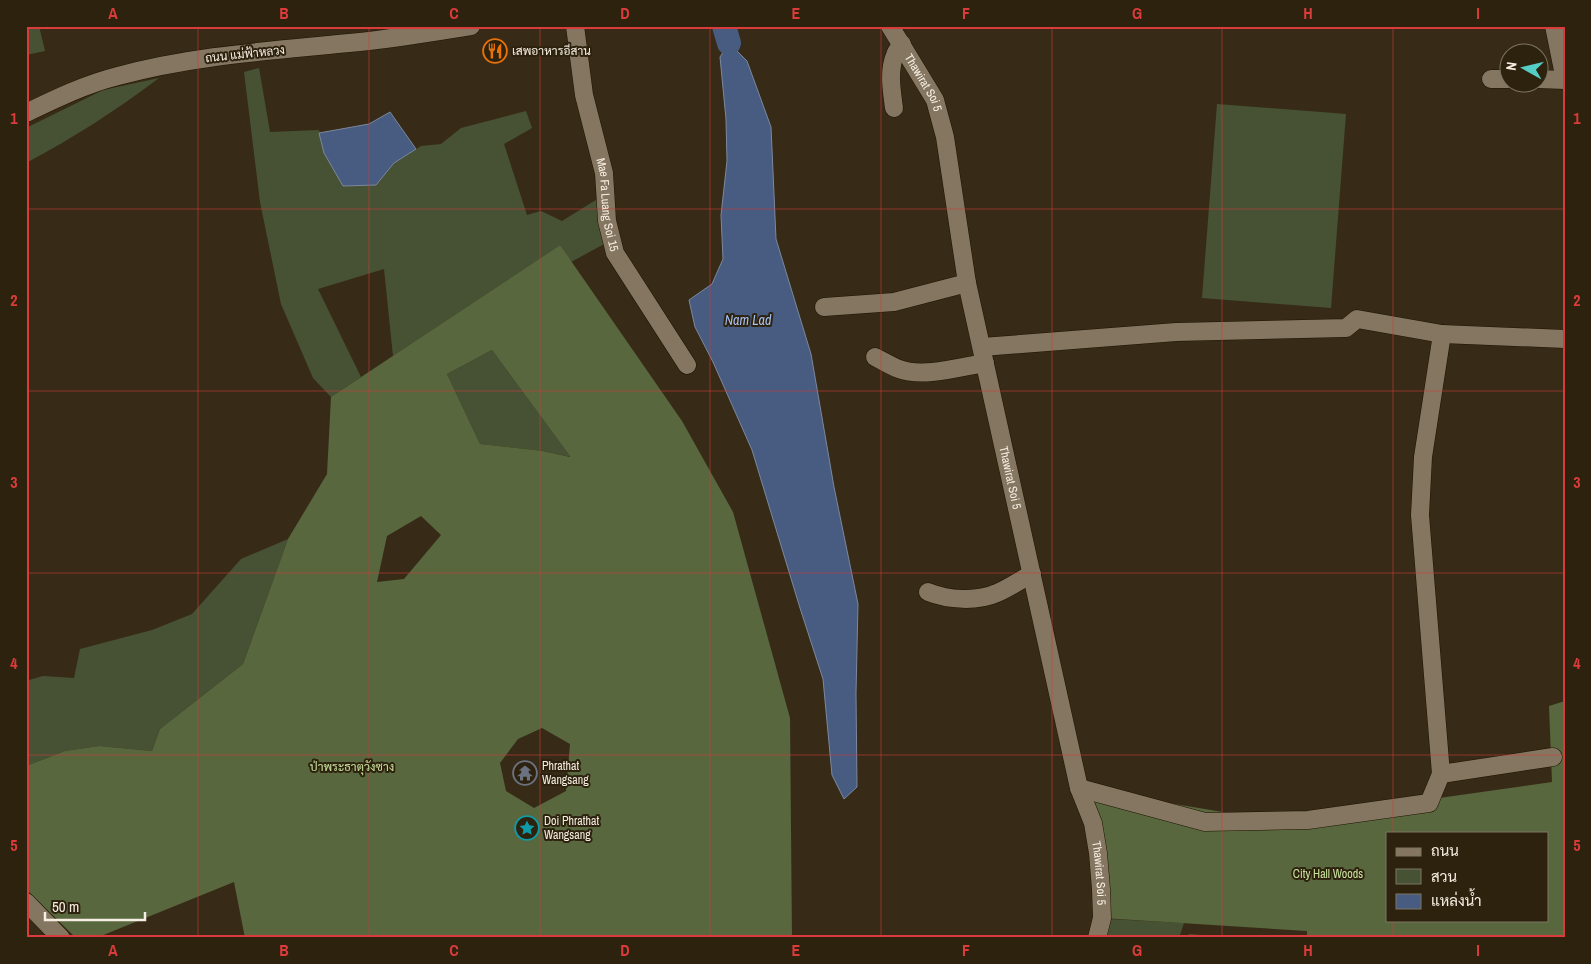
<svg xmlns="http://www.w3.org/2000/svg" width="1591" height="964" viewBox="0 0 1591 964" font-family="'Archivo Narrow',Sarabun,sans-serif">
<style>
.green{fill:#475235}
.forest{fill:#58673e;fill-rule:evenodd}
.water{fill:#475c80;stroke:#7c889d}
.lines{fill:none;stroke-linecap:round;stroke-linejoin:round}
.river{stroke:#475c80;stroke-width:24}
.minor-casing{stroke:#1e1302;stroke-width:19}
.minor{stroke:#847660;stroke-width:18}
.grid{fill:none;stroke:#d93c3b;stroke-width:1;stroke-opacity:0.55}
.labels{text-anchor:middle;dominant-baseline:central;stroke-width:4;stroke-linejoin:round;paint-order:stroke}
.poi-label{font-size:12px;fill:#f6eee2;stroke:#2d220e;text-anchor:start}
.street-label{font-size:12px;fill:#f6eee2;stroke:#2d220e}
.park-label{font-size:12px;fill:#c8e29e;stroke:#2d220e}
.water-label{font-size:14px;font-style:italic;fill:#a7c2f3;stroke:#2d220e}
.neatline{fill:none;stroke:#d93c3b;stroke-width:2}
.grid-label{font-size:16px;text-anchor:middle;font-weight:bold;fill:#d93c3b}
</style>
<rect width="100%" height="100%" fill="#372b17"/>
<!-- green -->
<path class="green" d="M 26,26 L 39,26 L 45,51 L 26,55 Z
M 259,68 L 270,132 L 319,130 L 324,153 L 376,185 L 394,163 L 421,146 L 441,144 L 461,128 L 526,111 L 532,128 L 504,144 L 527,215 L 541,211 L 562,221 L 599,198 L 606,243 L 571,262 L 560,245 L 393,356 L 384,269 L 318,289 L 361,377 L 331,397 L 313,378 L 281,304 L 260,202 L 244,72 Z
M 159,78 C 117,110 73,138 26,163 L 26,128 L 103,90 Z
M 1217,104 L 1346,114 L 1331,308 L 1202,298 Z
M 492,350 L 571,457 L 543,451 L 480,444 L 447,374 Z
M 288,539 L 243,664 L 160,729 L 152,751 L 99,746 L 65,751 L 26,766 L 26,681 L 43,676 L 74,678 L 80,649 L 152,630 L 192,614 L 241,559 Z
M 1109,919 L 1184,923 L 1179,938 L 1104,938 Z
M 1189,934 L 1242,938 L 1187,938 Z"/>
<!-- forest -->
<path class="forest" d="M 560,245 L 682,421 L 733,512 L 790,718 L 792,938 L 245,938 L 234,882 L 96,938 L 76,938 L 26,889 L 26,766 L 65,751 L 99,746 L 152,751 L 160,729 L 243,664 L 288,539 L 327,474 L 331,397 ZM 492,350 L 570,456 L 570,457 L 543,451 L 480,444 L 447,374 ZM 421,516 L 441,535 L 404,579 L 377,582 L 387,536 ZM 542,728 L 570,744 L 566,791 L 534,808 L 506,791 L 500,763 L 518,739 Z
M 1565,701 L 1565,938 L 1307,938 L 1307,931 L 1102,918 L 1079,788 L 1276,821 L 1552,782 L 1549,706 ZM 1387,833 L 1547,833 L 1547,920 L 1387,920 Z"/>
<!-- water -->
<path class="water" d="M 729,43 L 747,61 L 771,127 L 776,239 L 811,354 L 834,487 L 858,604 L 856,693 L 857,787 L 844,799 L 832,775 L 823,679 L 800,608 L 752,450 L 713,362 L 695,327 L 689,300 L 712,284 L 723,259 L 721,215 L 727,161 L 726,119 L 720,57 Z
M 390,112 L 416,149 L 394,163 L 376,185 L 343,186 L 324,153 L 319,133 L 369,124 Z"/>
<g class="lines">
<!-- river -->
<path class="river" d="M 724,26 L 729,43"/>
<!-- minor casing -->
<g class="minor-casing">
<g id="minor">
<path id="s1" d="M 575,26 L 584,95 L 604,173 L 607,221 L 615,253 L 687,365"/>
<path id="s2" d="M 890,26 L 935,100 L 945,137 L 967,283 L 1079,788 L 1093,823 L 1098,853 L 1101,889 L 1102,918 L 1097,938"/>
<path d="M 1554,26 L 1565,80"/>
<path d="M 1491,79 L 1508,79"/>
<path d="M 1538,79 L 1565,80"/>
<path d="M 894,108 C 892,92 888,71 895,55 C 896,51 899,48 902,44"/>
<path d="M 26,113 C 55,99 86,84 118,76 C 203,53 290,50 377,40 C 409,36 440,31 471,26"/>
<path d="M 824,307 L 894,302 L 967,283"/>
<path d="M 982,347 L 1176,332 L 1346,328 L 1357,319 L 1442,334 L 1565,339"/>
<path d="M 875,357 C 883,361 891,366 899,369 C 923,378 960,367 985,363"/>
<path d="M 928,592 C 948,600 977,602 997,593 C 1009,588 1020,580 1032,574"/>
<path d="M 1441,774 L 1553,757"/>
<path d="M 1079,788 L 1205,822 L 1308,820 L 1429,803 L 1441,774 L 1420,515 L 1423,457 L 1442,334"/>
<path d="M 26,902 L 61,938"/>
</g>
</g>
<!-- minor -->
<use href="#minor" class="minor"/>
</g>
<!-- grid -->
<path class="grid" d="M 198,26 L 198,938M 369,26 L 369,938M 540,26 L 540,938M 710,26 L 710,938M 881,26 L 881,938M 1052,26 L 1052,938M 1222,26 L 1222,938M 1393,26 L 1393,833M 26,209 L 1565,209M 26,391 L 1565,391M 26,573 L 1565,573M 26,755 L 1565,755M 1393,920 L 1393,938"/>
<!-- icons -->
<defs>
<g id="restaurant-ring" transform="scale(1.25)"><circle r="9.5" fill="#2d220e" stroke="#e8710a" stroke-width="1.5"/><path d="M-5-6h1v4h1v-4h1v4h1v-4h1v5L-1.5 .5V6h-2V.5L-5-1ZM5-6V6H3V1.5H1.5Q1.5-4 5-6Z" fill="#e8710a"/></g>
<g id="temple-ring" transform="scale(1.25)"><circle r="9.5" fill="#2d220e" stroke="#6b7280" stroke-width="1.5"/><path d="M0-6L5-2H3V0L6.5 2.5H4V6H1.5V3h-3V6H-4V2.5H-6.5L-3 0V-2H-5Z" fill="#6b7280"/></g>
<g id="sight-ring" transform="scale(1.25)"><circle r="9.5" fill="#2d220e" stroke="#0f9aa8" stroke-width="1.5"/><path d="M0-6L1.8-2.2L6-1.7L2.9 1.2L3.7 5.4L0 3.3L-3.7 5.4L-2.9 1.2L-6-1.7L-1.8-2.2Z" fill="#0f9aa8"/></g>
</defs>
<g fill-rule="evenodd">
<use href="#restaurant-ring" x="495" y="51"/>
<use href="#temple-ring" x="525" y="773"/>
<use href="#sight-ring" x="527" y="828"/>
</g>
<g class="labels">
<!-- poi labels -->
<g class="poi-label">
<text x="512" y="51">เสพอาหารอีสาน</text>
<text x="542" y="766">Phrathat<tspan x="542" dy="14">Wangsang</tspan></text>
<text x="544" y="821">Doi Phrathat<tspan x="544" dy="14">Wangsang</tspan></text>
</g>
<!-- street labels -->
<g class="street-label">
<text transform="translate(245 54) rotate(-6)">ถนน แม่ฟ้าหลวง</text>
<text stroke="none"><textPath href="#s2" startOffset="66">Thawirat Soi 5</textPath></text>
<text stroke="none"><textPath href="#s1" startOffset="182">Mae Fa Luang Soi 15</textPath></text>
<text stroke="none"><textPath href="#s2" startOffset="472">Thawirat Soi 5</textPath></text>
<text stroke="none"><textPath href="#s2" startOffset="878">Thawirat Soi 5</textPath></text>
</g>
<!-- park labels -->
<g class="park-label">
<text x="352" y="767">ป่าพระธาตุวังซาง</text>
<text x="1328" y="874">City Hall Woods</text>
</g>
<!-- water labels -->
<g class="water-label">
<text x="748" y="320">Nam Lad</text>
</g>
</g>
<!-- border -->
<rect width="1591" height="964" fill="none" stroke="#2d220e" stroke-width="55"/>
<!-- legend -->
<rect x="1386" y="832" width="162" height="90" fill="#2d220e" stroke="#7d7463"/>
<rect x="1396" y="848" width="25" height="8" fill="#847660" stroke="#7d7463"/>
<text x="1431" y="856" font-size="15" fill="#f6eee2">ถนน</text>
<rect x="1396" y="869" width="25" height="15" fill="#475235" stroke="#7d7463"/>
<text x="1431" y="882" font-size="15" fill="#f6eee2">สวน</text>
<rect x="1396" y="894" width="25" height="15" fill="#475c80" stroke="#7d7463"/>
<text x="1431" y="906" font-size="15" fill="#f6eee2">แหล่งน้ำ</text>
<!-- north arrow -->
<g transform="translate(1524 68) rotate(278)"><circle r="24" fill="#2d220e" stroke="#7d7463"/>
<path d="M0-4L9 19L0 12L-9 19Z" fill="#55cec6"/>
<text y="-8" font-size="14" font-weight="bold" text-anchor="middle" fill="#f6eee2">N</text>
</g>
<!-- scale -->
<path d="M45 912v8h100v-8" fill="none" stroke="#f6eee2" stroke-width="2.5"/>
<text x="52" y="912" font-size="15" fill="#f6eee2" stroke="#2d220e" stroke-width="4" paint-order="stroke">50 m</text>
<rect x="28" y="28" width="1536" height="908" class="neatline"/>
<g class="grid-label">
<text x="113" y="19">A</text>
<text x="284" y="19">B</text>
<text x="454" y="19">C</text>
<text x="625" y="19">D</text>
<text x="796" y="19">E</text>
<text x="966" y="19">F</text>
<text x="1137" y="19">G</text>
<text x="1308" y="19">H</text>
<text x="1478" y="19">I</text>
<text x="14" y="124">1</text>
<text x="1577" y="124">1</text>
<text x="14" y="306">2</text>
<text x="1577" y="306">2</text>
<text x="14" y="488">3</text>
<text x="1577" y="488">3</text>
<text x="14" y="669">4</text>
<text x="1577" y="669">4</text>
<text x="14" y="851">5</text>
<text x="1577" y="851">5</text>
<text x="113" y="956">A</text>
<text x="284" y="956">B</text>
<text x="454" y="956">C</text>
<text x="625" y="956">D</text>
<text x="796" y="956">E</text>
<text x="966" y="956">F</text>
<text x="1137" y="956">G</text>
<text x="1308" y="956">H</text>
<text x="1478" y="956">I</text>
</g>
</svg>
